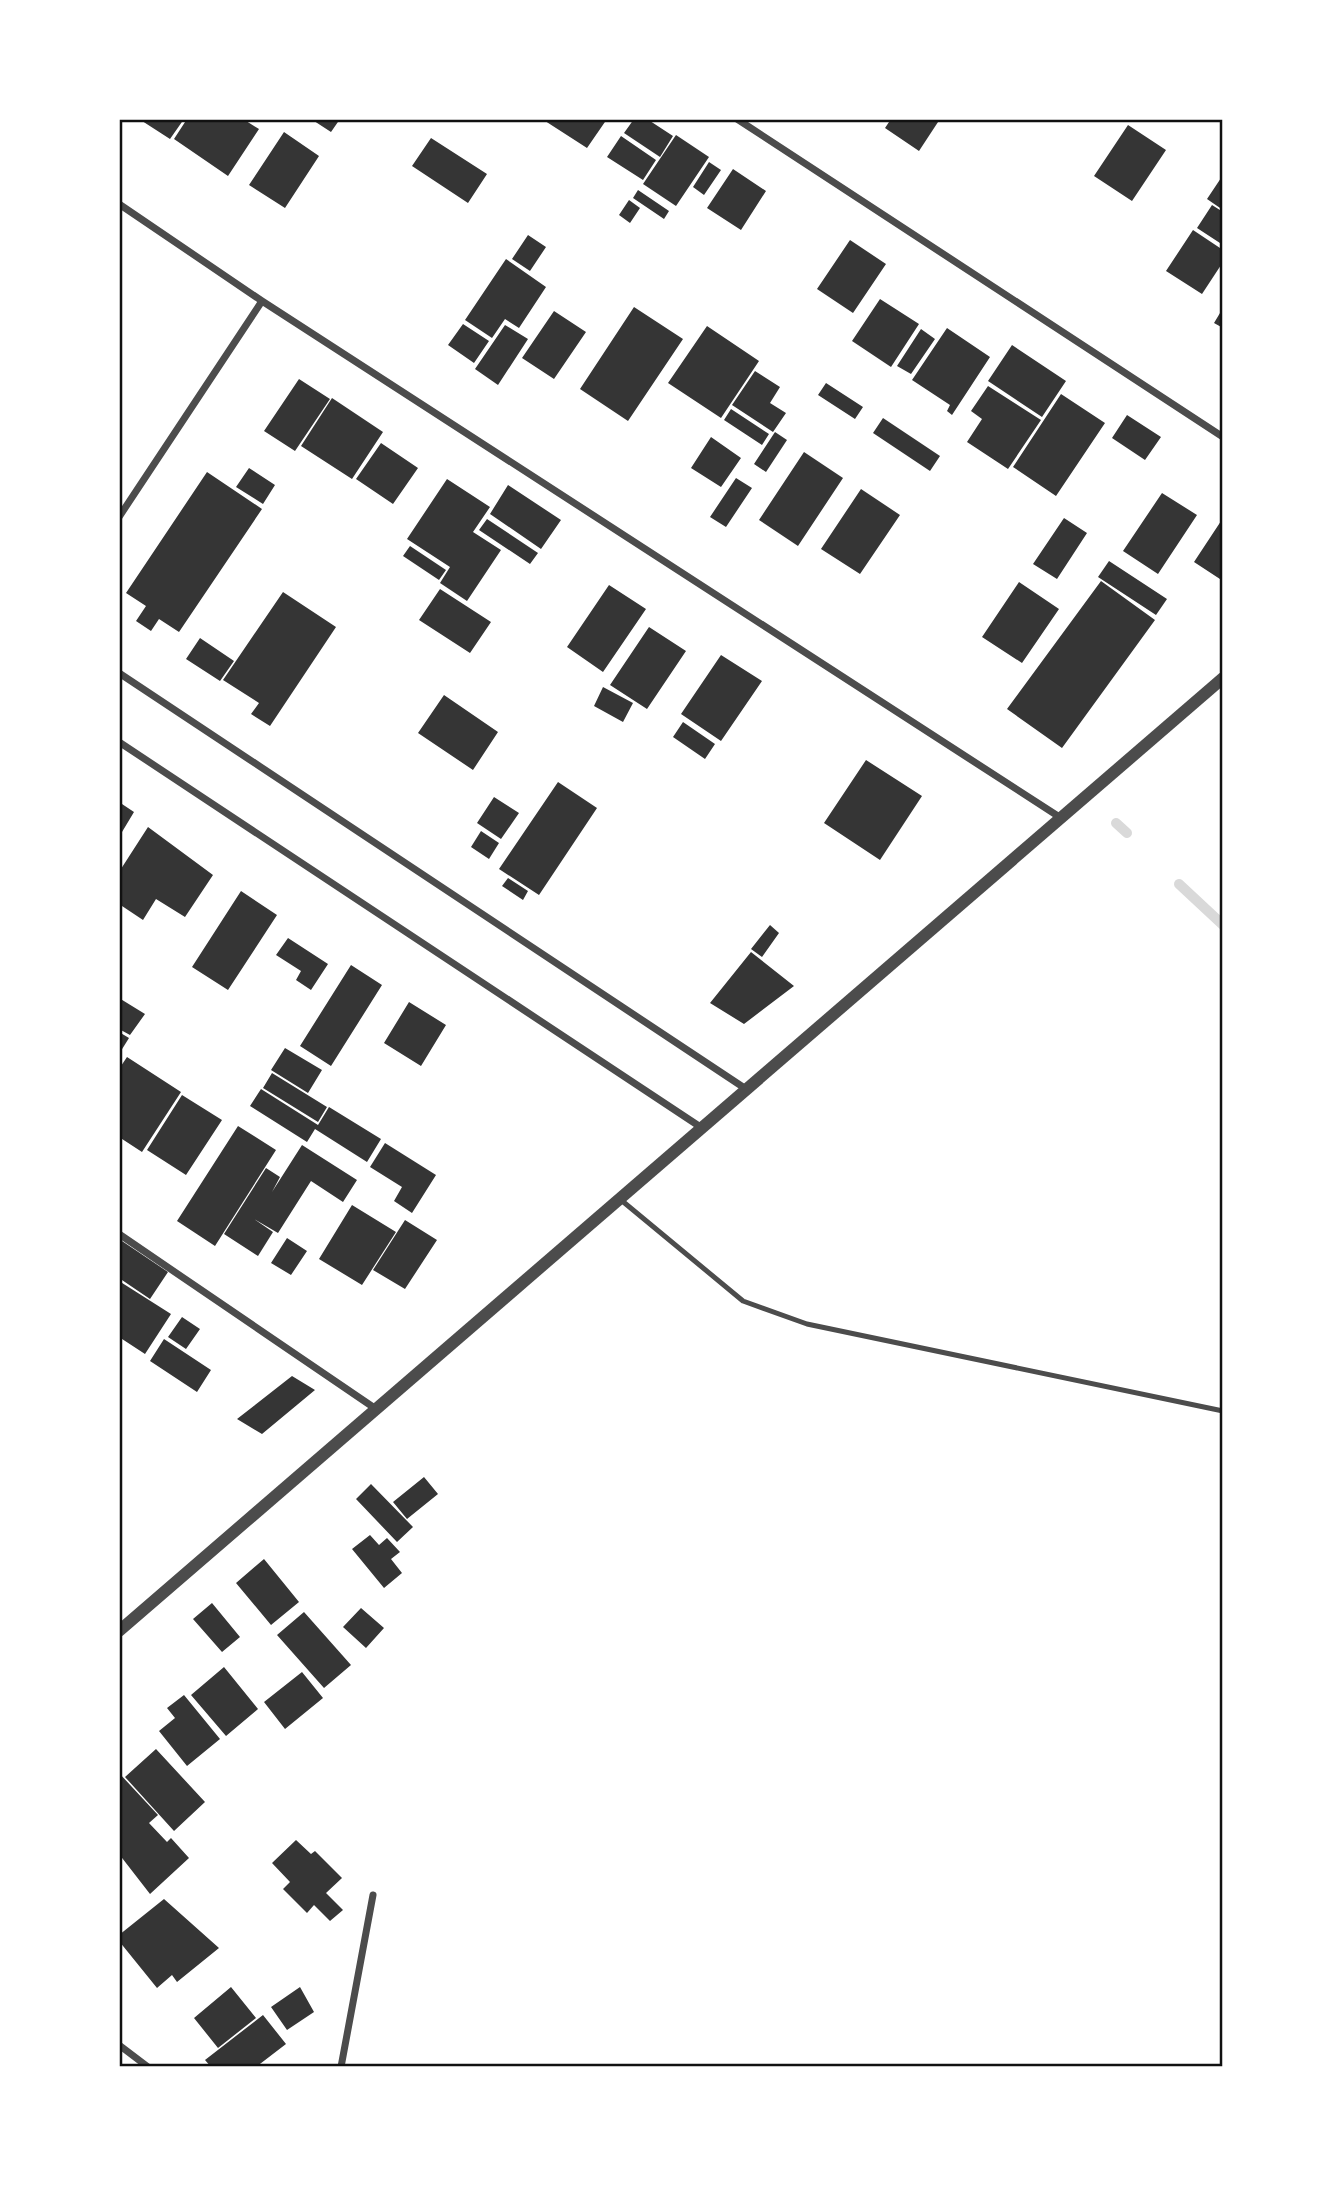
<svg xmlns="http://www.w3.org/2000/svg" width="1342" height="2186" viewBox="0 0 1342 2186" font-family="'Golos Text',sans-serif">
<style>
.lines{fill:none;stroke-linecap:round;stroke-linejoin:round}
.stream{stroke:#d9d9d9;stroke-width:10}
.building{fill:#353535}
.service{stroke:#4c4c4c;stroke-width:5}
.minor{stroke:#4c4c4c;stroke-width:7}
.tertiary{stroke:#4c4c4c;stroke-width:12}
.neatline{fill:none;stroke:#111;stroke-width:2.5}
</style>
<rect width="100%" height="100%" fill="#fff"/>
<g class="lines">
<!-- stream -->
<path class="stream" d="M 1116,823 L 1127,833
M 1179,884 L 1223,925"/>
</g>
<!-- building -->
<path class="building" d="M 139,119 L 184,119 L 170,139 Z
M 187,119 L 243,119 L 259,129 L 228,176 L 174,139 Z
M 311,119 L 340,119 L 331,132 Z
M 542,119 L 607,119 L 587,148 Z
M 634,119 L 647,119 L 673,136 L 660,157 L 624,133 Z
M 891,119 L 940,119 L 919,151 L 885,128 Z
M 1128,125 L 1166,150 L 1132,201 L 1094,176 Z
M 284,132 L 319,156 L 285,208 L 249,185 Z
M 676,135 L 709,157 L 676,206 L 643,184 Z
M 621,136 L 656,160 L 643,180 L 607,157 Z
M 431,138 L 487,174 L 468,203 L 412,166 Z
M 709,162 L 721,170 L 704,195 L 693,187 Z
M 733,169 L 766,191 L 741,230 L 707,208 Z
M 1223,175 L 1223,210 L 1207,199 Z
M 638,190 L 669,211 L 664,219 L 633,198 Z
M 629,200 L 640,208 L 630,223 L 619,215 Z
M 1212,205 L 1223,212 L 1223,245 L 1197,228 Z
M 1193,230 L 1223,250 L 1223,262 L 1202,294 L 1166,271 Z
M 528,235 L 546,247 L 530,271 L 512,259 Z
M 850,240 L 886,264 L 853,313 L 817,289 Z
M 506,259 L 546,287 L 519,328 L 505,319 L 492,338 L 465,320 Z
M 880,299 L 919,324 L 891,367 L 852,341 Z
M 634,307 L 683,339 L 628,421 L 580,389 Z
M 1223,308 L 1223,328 L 1214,323 Z
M 554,311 L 586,332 L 554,379 L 522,358 Z
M 463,324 L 489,341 L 474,363 L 448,345 Z
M 505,325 L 528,339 L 498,385 L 475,369 Z
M 707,326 L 759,361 L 721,418 L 668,383 Z
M 947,328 L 990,357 L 952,415 L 947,411 L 950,405 L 912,380 Z
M 921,329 L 935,339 L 911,374 L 897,366 Z
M 1012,345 L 1066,381 L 1042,417 L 988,381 Z
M 755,371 L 780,387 L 770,403 L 786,413 L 773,432 L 732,405 Z
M 299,379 L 330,399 L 295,451 L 264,431 Z
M 826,383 L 863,407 L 855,419 L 818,395 Z
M 988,386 L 1041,420 L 1008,469 L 967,442 L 982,419 L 971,411 Z
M 1061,394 L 1105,423 L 1056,496 L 1013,467 Z
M 332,398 L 383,432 L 352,479 L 301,446 Z
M 731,409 L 769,434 L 762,445 L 724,420 Z
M 1127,415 L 1161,437 L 1145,460 L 1112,438 Z
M 883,418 L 940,456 L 930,471 L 873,433 Z
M 775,432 L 787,440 L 766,472 L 754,464 Z
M 711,437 L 741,458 L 721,487 L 691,468 Z
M 381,443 L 418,468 L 393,504 L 356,479 Z
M 804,452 L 843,478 L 798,546 L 759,520 Z
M 249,468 L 275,485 L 263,504 L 236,487 Z
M 207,472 L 262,509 L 179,632 L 159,619 L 151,631 L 136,621 L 146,606 L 126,593 Z
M 736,478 L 752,488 L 726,527 L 710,517 Z
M 447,479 L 490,507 L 473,532 L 501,550 L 467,601 L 440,583 L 450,567 L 407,539 Z
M 508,485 L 561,520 L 541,549 L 490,514 Z
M 861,489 L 900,515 L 860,574 L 821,549 Z
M 1162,493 L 1197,515 L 1158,574 L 1123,551 Z
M 1064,518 L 1087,533 L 1057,579 L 1033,564 Z
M 1223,518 L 1223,581 L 1194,562 Z
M 487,519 L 538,553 L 530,564 L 479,530 Z
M 410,546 L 446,570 L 439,580 L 403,556 Z
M 1109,561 L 1167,599 L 1156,615 L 1098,577 Z
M 1101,581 L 1155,620 L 1062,748 L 1007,709 Z
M 1019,582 L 1059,609 L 1022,663 L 982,637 Z
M 609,585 L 646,609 L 603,672 L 567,647 Z
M 440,589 L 491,622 L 470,653 L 419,620 Z
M 283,592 L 336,627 L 270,726 L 251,714 L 259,703 L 223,680 Z
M 649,627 L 686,651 L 647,709 L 610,685 Z
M 200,638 L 234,661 L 220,681 L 186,659 Z
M 721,655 L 762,681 L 721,741 L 681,714 Z
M 603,687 L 633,703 L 623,722 L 594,706 Z
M 444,695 L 498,732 L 473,770 L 418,733 Z
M 683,722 L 715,744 L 705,759 L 673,737 Z
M 866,760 L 922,796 L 880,860 L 824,823 Z
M 558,782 L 597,808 L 539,895 L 499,869 Z
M 494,797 L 519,813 L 501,839 L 477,823 Z
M 119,802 L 134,812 L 119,837 Z
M 148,827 L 213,875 L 185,917 L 156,899 L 143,920 L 119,904 L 119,872 Z
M 481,831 L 499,843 L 489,859 L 471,847 Z
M 508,878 L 528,891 L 523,900 L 502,886 Z
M 241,891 L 277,915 L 228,990 L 192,967 Z
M 770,925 L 779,933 L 762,957 L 751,949 Z
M 288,938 L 328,964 L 311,990 L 296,980 L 301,971 L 276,955 Z
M 751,952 L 794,986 L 744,1024 L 710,1003 Z
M 351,965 L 382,985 L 331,1066 L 300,1046 Z
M 119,998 L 145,1014 L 130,1035 L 119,1029 Z
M 409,1002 L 446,1025 L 421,1066 L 384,1043 Z
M 119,1032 L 129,1038 L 119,1054 Z
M 285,1048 L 322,1070 L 308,1093 L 271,1070 Z
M 127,1057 L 181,1092 L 142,1152 L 119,1137 L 119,1069 Z
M 272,1073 L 327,1107 L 318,1122 L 263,1088 Z
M 261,1089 L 318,1125 L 329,1107 L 381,1139 L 367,1162 L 315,1129 L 307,1142 L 250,1106 Z
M 182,1095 L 222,1120 L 186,1175 L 147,1150 Z
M 238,1126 L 276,1150 L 215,1246 L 177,1221 Z
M 385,1143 L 436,1175 L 412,1213 L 394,1201 L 402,1187 L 370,1167 Z
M 302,1145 L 357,1180 L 343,1202 L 311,1181 L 278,1233 L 254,1219 L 273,1232 L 258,1256 L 224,1234 L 266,1168 L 280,1177 L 272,1192 Z
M 352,1205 L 396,1232 L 362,1285 L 319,1259 Z
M 405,1220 L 437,1240 L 405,1289 L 373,1270 Z
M 287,1238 L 307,1251 L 291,1275 L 271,1263 Z
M 119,1239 L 168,1272 L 150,1299 L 119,1278 Z
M 119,1281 L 171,1314 L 145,1354 L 119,1337 Z
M 182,1317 L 200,1329 L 186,1349 L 168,1337 Z
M 164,1339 L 211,1370 L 197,1392 L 150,1361 Z
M 292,1376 L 315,1390 L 262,1434 L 237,1419 Z
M 424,1477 L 438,1494 L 407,1519 L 393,1502 Z
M 371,1484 L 413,1527 L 397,1542 L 356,1499 Z
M 370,1535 L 379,1545 L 387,1538 L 400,1552 L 391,1559 L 402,1573 L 384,1588 L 352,1549 Z
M 264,1559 L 299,1602 L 271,1625 L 236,1583 Z
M 212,1603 L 240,1637 L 222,1652 L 193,1619 Z
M 361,1608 L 384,1628 L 366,1648 L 343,1627 Z
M 304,1612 L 351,1665 L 324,1688 L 277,1635 Z
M 224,1667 L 258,1709 L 226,1736 L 191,1695 Z
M 302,1672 L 323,1698 L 285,1729 L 264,1702 Z
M 184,1695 L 220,1739 L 187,1766 L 159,1731 L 175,1718 L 167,1708 Z
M 156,1749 L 205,1802 L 174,1831 L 125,1777 Z
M 119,1773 L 158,1815 L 149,1823 L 167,1842 L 171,1838 L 189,1858 L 150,1894 L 119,1854 Z
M 296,1840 L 311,1854 L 315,1851 L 342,1878 L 326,1893 L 343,1910 L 330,1921 L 314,1905 L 307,1913 L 283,1889 L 290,1882 L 272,1863 Z
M 164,1899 L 219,1948 L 177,1982 L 172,1975 L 157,1988 L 119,1941 L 119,1935 Z
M 231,1987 L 256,2018 L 218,2048 L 194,2018 Z
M 300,1987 L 314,2012 L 287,2030 L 271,2007 Z
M 263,2015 L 286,2044 L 256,2067 L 211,2067 L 205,2060 Z"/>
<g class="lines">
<!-- service -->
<path class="service" d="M 621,1200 L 743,1301 L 807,1324 L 1223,1411"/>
<!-- minor -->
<path class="minor" d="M 737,119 L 1223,437
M 119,204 L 262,301 L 1061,818
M 119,517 L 262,301
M 119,673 L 746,1089
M 119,742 L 702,1128
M 119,1234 L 376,1409
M 119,2045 L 148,2067
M 341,2067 L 373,1895"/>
<!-- tertiary -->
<path class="tertiary" d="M 119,1631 L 1223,678"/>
</g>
<!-- border -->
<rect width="1342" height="2186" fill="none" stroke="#ffffff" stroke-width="242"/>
<rect x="121" y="121" width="1100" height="1944" class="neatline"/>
</svg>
